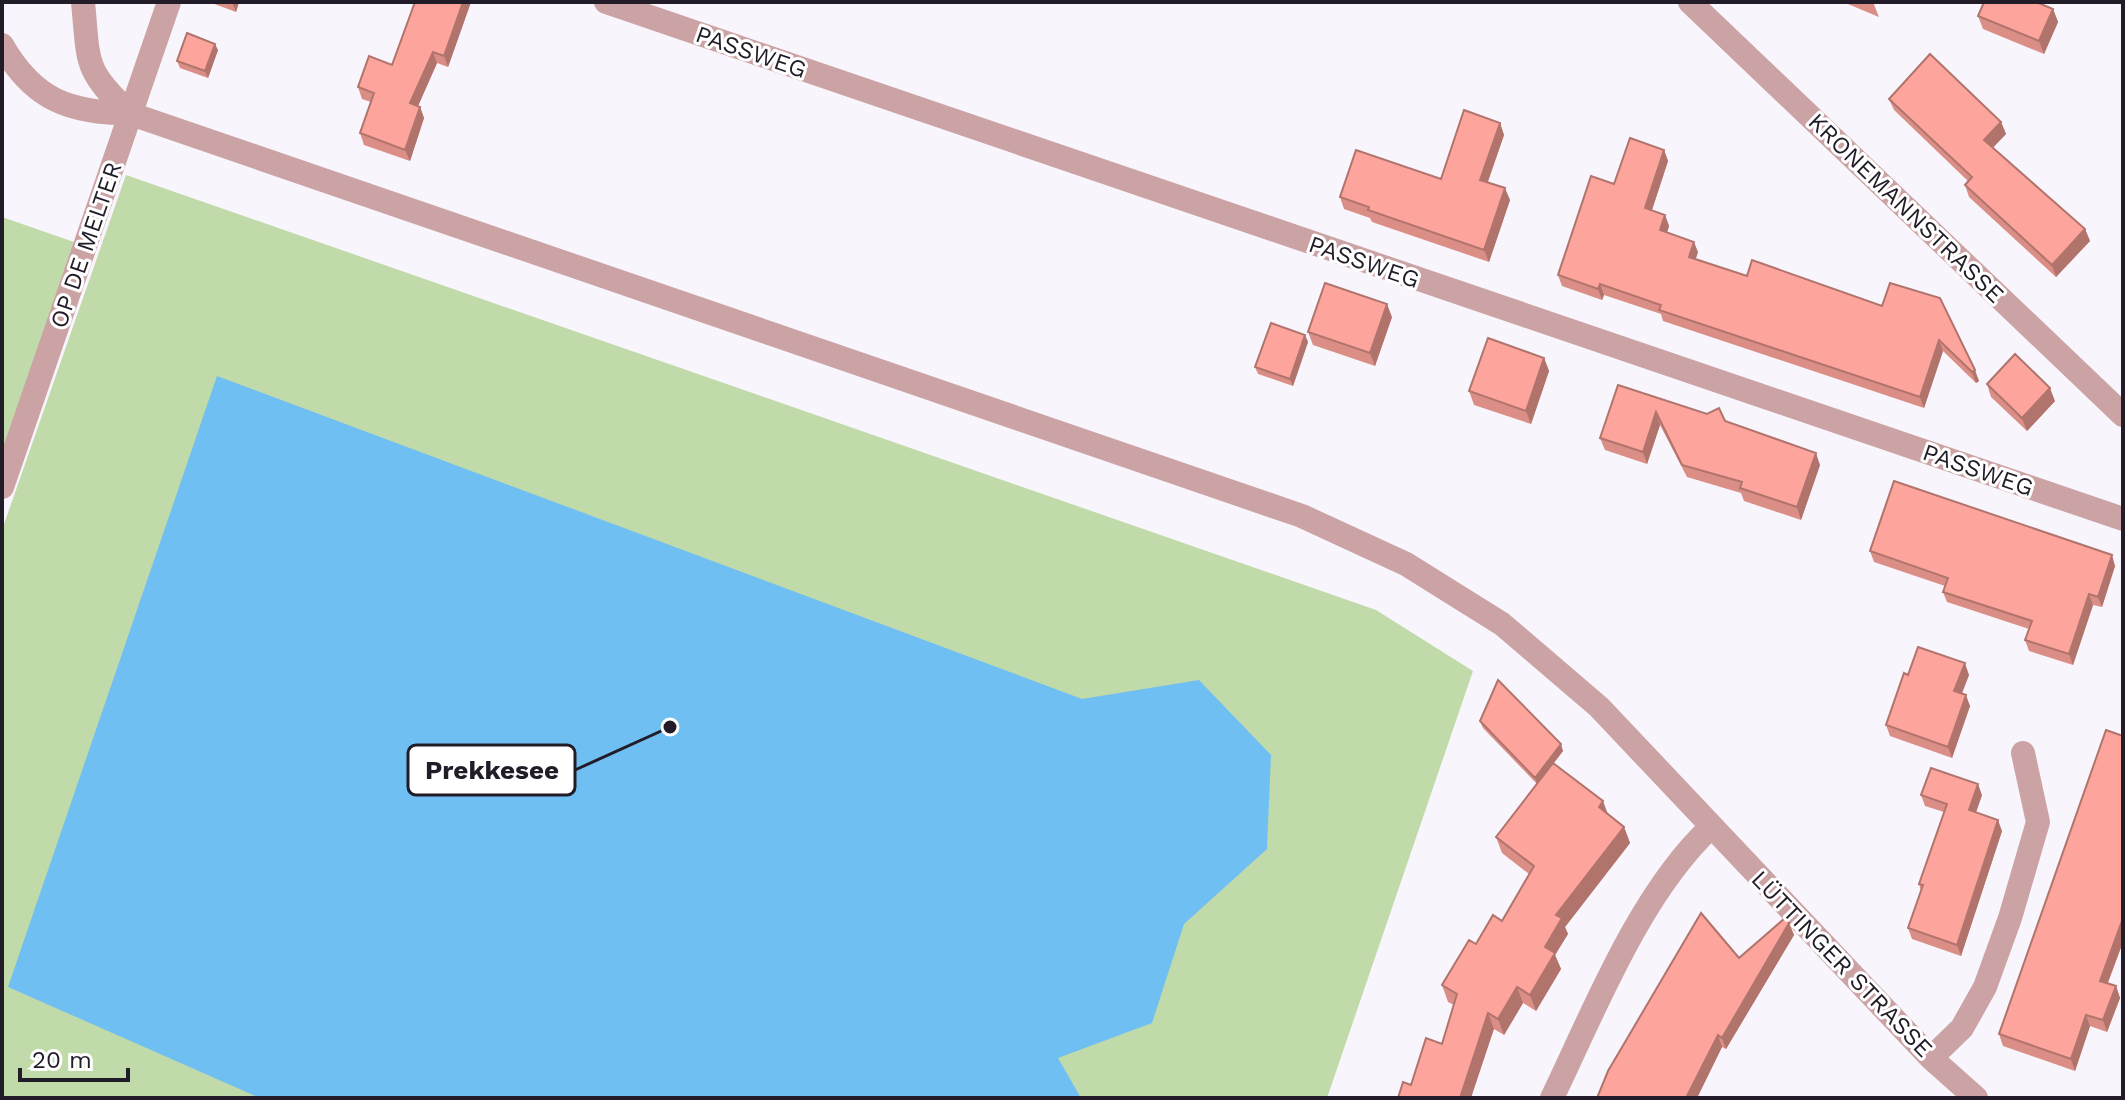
<svg xmlns="http://www.w3.org/2000/svg" width="2125" height="1100" viewBox="0 0 2125 1100" font-family="'Work Sans',sans-serif">
<style>
.green{fill:#c1daa9}
.water{fill:#70bff2}
.lines{fill:none;stroke-linecap:round;stroke-linejoin:round}
.minor{stroke:#cca3a4;stroke-width:24}
.wall{fill:#da8e86}
.shaded-wall{fill:#b1746d}
.building{fill:#fda59c;stroke:#b1746d;stroke-width:2}
.labels{text-anchor:middle;dominant-baseline:central;stroke-width:6;stroke-linejoin:round;paint-order:stroke}
.street-label{font-size:24px;fill:#211c28;stroke:#fff}
.leader{fill:none;stroke:#211c28;stroke-width:3}
.callout-dot{fill:#211c28;stroke:#fff;stroke-width:3}
.callout{fill:#fff;stroke:#211c28;stroke-width:3}
.callout-label{font-size:26px;text-anchor:middle;font-weight:bold;fill:#211c28}
</style>
<rect width="100%" height="100%" fill="#f8f5fc"/>
<!-- green -->
<path class="green" d="M 126,175 L 1376,610 L 1473,671 L 1327,1098 L 2,1098 L 2,530 Z
M 2,217 L 74,242 L 2,452 Z"/>
<!-- water -->
<path class="water" d="M 217,376 L 1082,699 L 1199,680 L 1271,755 L 1267,849 L 1184,924 L 1152,1023 L 1058,1058 L 1081,1098 L 260,1098 L 8,987 Z"/>
<g class="lines">
<!-- minor -->
<path class="minor" d="M 83,2 C 89,63 83,70 131,114
M 606,2 L 2123,519
M 1690,2 L 2123,415
M 2,45 C 34,101 69,112 131,114 L 1302,516 L 1406,564 L 1502,624 L 1599,707 L 1931,1058 L 1976,1098
M 2,487 L 169,2
M 1931,1058 L 1962,1028 L 1985,987 L 2010,918 L 2038,822 L 2023,753
M 1552,1098 C 1594,1011 1640,893 1711,827"/>
</g>
<!-- wall -->
<path class="wall" d="M 209,2 L 239,2 L 236,12 Z
M 471,2 L 448,67 L 437,63 L 418,106 L 420,107 L 424,118 L 410,161 L 364,145 L 360,133 L 371,102 L 362,99 L 358,87 L 392,65 Z
M 1843,2 L 1873,2 L 1879,17 Z
M 2053,9 L 2058,22 L 2044,54 L 1983,29 L 1978,16 Z
M 218,50 L 208,78 L 180,68 L 177,61 Z
M 1889,99 L 2001,122 L 2006,134 L 1993,147 L 2085,229 L 2090,241 L 2056,277 L 1969,197 L 1965,185 L 1968,181 L 1894,110 Z
M 1500,123 L 1504,135 L 1488,182 L 1510,200 L 1489,262 L 1372,222 L 1370,218 L 1344,209 L 1340,197 L 1441,179 Z
M 1664,150 L 1668,161 L 1652,210 L 1665,215 L 1669,226 L 1667,233 L 1698,252 L 1695,259 L 1747,276 L 1882,306 L 1940,298 L 1979,381 L 1976,383 L 1943,351 L 1924,408 L 1663,321 L 1661,314 L 1604,295 L 1602,300 L 1562,286 L 1558,275 L 1614,184 Z
M 1392,317 L 1375,366 L 1313,345 L 1308,332 Z
M 1305,335 L 1308,342 L 1293,386 L 1258,374 L 1255,367 Z
M 1544,358 L 1549,371 L 1531,424 L 1474,405 L 1469,391 Z
M 1987,384 L 2055,401 L 2027,431 L 1991,397 Z
M 1618,385 L 1725,421 L 1820,465 L 1801,520 L 1744,501 L 1741,493 L 1687,477 L 1660,425 L 1647,464 L 1605,450 L 1600,438 Z
M 1870,551 L 2115,566 L 2102,607 L 2093,605 L 2073,665 L 2029,651 L 2025,640 L 2029,629 L 1947,602 L 1943,592 L 1945,586 L 1874,562 Z
M 1908,675 L 1969,675 L 1962,694 L 1970,706 L 1952,758 L 1890,736 L 1886,725 Z
M 1480,721 L 1563,751 L 1554,763 L 1608,815 L 1624,827 L 1630,843 L 1565,927 L 1568,934 L 1555,955 L 1561,969 L 1536,1011 L 1523,1003 L 1504,1035 L 1494,1029 L 1411,1085 L 1442,1044 L 1454,1005 L 1448,1002 L 1442,985 L 1476,944 L 1502,921 L 1529,874 L 1502,853 L 1496,837 L 1537,784 L 1483,728 Z
M 2123,736 L 2123,942 L 2108,983 L 2116,986 L 2120,998 L 2107,1032 L 2090,1026 L 2075,1071 L 2003,1046 L 1999,1034 Z
M 1921,795 L 1982,795 L 1976,812 L 2002,831 L 1961,956 L 1912,939 L 1908,928 L 1921,891 L 1919,884 L 1944,812 L 1925,806 Z
M 1789,923 L 1794,935 L 1726,1049 L 1722,1047 L 1697,1098 L 1597,1098 L 1739,958 Z"/>
<!-- shaded-wall -->
<path class="shaded-wall" d="M 232,2 L 239,2 L 236,12 Z
M 463,2 L 471,2 L 448,67 L 444,56 Z
M 2053,9 L 2058,22 L 2044,54 L 2039,41 Z
M 215,44 L 218,50 L 208,78 L 205,71 Z
M 433,52 L 437,63 L 414,115 L 410,103 Z
M 420,107 L 424,118 L 410,161 L 405,150 Z
M 2001,122 L 2006,134 L 1989,152 L 1984,140 Z
M 1500,123 L 1504,135 L 1484,192 L 1480,180 Z
M 1664,150 L 1668,161 L 1649,219 L 1645,208 Z
M 1505,188 L 1510,200 L 1489,262 L 1484,250 Z
M 1665,215 L 1669,226 L 1664,241 L 1660,230 Z
M 2085,229 L 2090,241 L 2056,277 L 2052,265 Z
M 1694,242 L 1698,252 L 1693,268 L 1689,257 Z
M 1600,284 L 1604,295 L 1602,300 L 1598,289 Z
M 1387,304 L 1392,317 L 1375,366 L 1370,353 Z
M 1305,335 L 1308,342 L 1293,386 L 1290,379 Z
M 1939,340 L 1943,351 L 1924,408 L 1920,397 Z
M 1544,358 L 1549,371 L 1531,424 L 1526,411 Z
M 1975,370 L 1979,381 L 1976,383 L 1972,372 Z
M 2050,388 L 2055,401 L 2027,431 L 2022,418 Z
M 1656,412 L 1660,425 L 1647,464 L 1643,452 Z
M 1816,453 L 1820,465 L 1801,520 L 1797,507 Z
M 2112,555 L 2115,566 L 2102,607 L 2098,597 Z
M 2089,594 L 2093,605 L 2073,665 L 2069,654 Z
M 1965,663 L 1969,675 L 1958,702 L 1954,691 Z
M 1966,695 L 1970,706 L 1952,758 L 1948,747 Z
M 1561,744 L 1563,751 L 1537,784 L 1535,778 Z
M 1978,784 L 1982,795 L 1973,821 L 1969,810 Z
M 1603,801 L 1609,817 L 1599,807 Z
M 1998,820 L 2002,831 L 1961,956 L 1957,945 Z
M 1624,827 L 1630,843 L 1565,927 L 1568,934 L 1555,955 L 1561,969 L 1536,1011 L 1530,995 L 1545,947 L 1556,915 Z
M 2123,918 L 2123,942 L 2104,992 L 2100,981 Z
M 1789,923 L 1794,935 L 1726,1049 L 1722,1038 Z
M 2116,986 L 2120,998 L 2107,1032 L 2103,1020 Z
M 1517,987 L 1523,1003 L 1504,1035 L 1498,1019 Z
M 1488,1013 L 1494,1029 L 1471,1098 L 1460,1098 Z
M 2086,1015 L 2090,1026 L 2075,1071 L 2071,1059 Z
M 1718,1035 L 1722,1047 L 1697,1098 L 1686,1098 Z"/>
<!-- building -->
<path class="building" d="M 415,2 L 463,2 L 444,56 L 433,52 L 410,103 L 420,107 L 405,150 L 360,133 L 374,93 L 358,87 L 369,56 L 392,65 Z
M 1984,2 L 2036,2 L 2053,9 L 2039,41 L 1978,16 Z
M 187,33 L 215,44 L 205,71 L 177,61 Z
M 1930,54 L 2001,122 L 1984,140 L 2085,229 L 2052,265 L 1965,185 L 1972,177 L 1889,99 Z
M 1464,110 L 1500,123 L 1480,180 L 1505,188 L 1484,250 L 1368,210 L 1369,207 L 1340,197 L 1356,150 L 1441,179 Z
M 1630,138 L 1664,150 L 1645,208 L 1665,215 L 1660,230 L 1694,242 L 1689,257 L 1747,276 L 1752,260 L 1882,306 L 1890,283 L 1940,298 L 1975,370 L 1972,372 L 1939,340 L 1920,397 L 1659,310 L 1661,305 L 1600,284 L 1598,289 L 1558,275 L 1591,176 L 1614,184 Z
M 1325,283 L 1387,304 L 1370,353 L 1308,332 Z
M 1271,323 L 1305,335 L 1290,379 L 1255,367 Z
M 1488,338 L 1544,358 L 1526,411 L 1469,391 Z
M 2015,354 L 2050,388 L 2022,418 L 1987,384 Z
M 1618,385 L 1707,414 L 1719,408 L 1725,421 L 1816,453 L 1797,507 L 1740,488 L 1742,482 L 1682,465 L 1656,412 L 1643,452 L 1600,438 Z
M 1894,481 L 2112,555 L 2098,597 L 2089,594 L 2069,654 L 2025,640 L 2032,621 L 1943,592 L 1948,578 L 1870,551 Z
M 1918,647 L 1965,663 L 1954,691 L 1966,695 L 1948,747 L 1886,725 L 1904,673 L 1908,675 Z
M 1498,680 L 1561,744 L 1535,778 L 1480,721 Z
M 2106,730 L 2123,736 L 2123,918 L 2100,981 L 2116,986 L 2103,1020 L 2086,1015 L 2071,1059 L 1999,1034 Z
M 1553,763 L 1603,801 L 1599,807 L 1624,827 L 1556,915 L 1562,918 L 1545,947 L 1555,953 L 1530,995 L 1517,987 L 1498,1019 L 1488,1013 L 1460,1098 L 1398,1098 L 1403,1082 L 1411,1085 L 1426,1038 L 1442,1044 L 1457,994 L 1442,985 L 1469,940 L 1476,944 L 1493,915 L 1502,921 L 1534,866 L 1496,837 Z
M 1931,768 L 1978,784 L 1969,810 L 1998,820 L 1957,945 L 1908,928 L 1923,885 L 1919,884 L 1947,804 L 1921,795 Z
M 1701,913 L 1739,958 L 1785,918 L 1789,923 L 1722,1038 L 1718,1035 L 1686,1098 L 1597,1098 L 1608,1071 Z"/>
<g class="labels">
<!-- street labels -->
<g class="street-label">
<text transform="translate(751 52) rotate(19)">PASSWEG</text>
<text transform="translate(1906 208) rotate(44)">KRONEMANNSTRASSE</text>
<text transform="translate(86 245) rotate(-71)">OP DE MELTER</text>
<text transform="translate(1364 262) rotate(19)">PASSWEG</text>
<text transform="translate(1978 470) rotate(19)">PASSWEG</text>
<text transform="translate(1842 964) rotate(46)">LÜTTINGER STRASSE</text>
</g>
</g>
<!-- callouts -->
<path class="leader" d="M670 727L575 770"/>
<circle class="callout-dot" cx="670" cy="727" r="8"/>
<rect class="callout" x="408" y="745" width="167" height="50" rx="8"/>
<g class="callout-label">
<text x="492" y="779">Prekkesee</text>
</g>
<!-- border -->
<rect width="2125" height="1100" fill="none" stroke="#211c28" stroke-width="8"/>
<!-- scale -->
<path d="M20 1068v12h108v-12" fill="none" stroke="#211c28" stroke-width="4"/>
<text x="32" y="1068" font-size="24" fill="#211c28" stroke="#ffffff" stroke-width="6" paint-order="stroke">20 m</text>
</svg>
